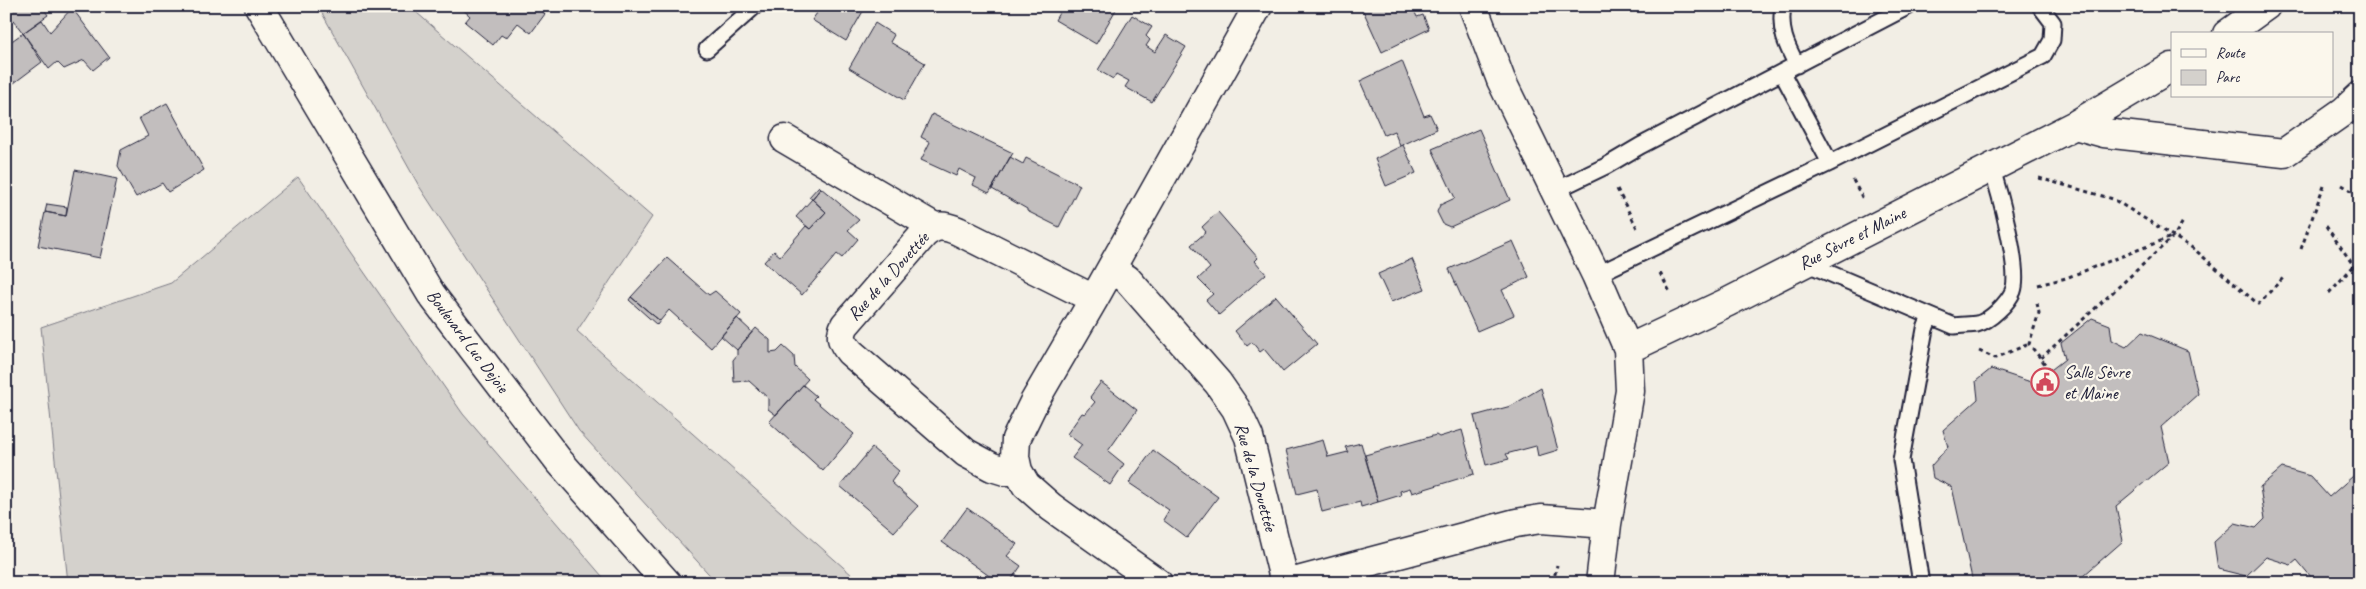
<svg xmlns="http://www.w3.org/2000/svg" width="2366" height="589" viewBox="0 0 2366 589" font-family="Caveat,sans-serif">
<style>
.green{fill:#d4d1cc;stroke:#7b7a84}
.building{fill:#c2bebe;stroke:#22223b}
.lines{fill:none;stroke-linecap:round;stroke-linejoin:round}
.lane-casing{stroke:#22223b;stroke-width:19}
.street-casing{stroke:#22223b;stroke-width:31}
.secondary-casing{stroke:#22223b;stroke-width:31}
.path{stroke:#22223b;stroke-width:3;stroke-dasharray:4 4;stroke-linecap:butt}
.lane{stroke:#fbf7ec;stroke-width:15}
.street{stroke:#fbf7ec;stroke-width:28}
.secondary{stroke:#fbf7ec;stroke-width:28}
.labels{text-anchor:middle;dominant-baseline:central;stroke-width:4.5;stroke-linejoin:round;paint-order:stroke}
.street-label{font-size:18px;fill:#22223b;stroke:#fbf7ec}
.poi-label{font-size:18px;fill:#22223b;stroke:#fbf7ec;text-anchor:start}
</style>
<rect width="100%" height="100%" fill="#f2eee5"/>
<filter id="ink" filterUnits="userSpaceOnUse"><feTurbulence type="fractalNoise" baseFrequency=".02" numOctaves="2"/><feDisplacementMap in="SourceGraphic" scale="10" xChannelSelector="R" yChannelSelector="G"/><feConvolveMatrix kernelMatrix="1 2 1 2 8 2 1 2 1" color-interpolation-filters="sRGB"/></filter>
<g filter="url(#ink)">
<!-- green -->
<path class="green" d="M 318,6 L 409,6 L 652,217 L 577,331 L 861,583 L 717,583 L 579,431 L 419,186 Z
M 298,177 L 463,414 L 608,583 L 68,583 L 41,327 L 171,283 Z"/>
<!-- building -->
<path class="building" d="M 6,6 L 42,6 L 48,15 L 23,33 L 6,11 Z
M 459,6 L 536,6 L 545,14 L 531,33 L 518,23 L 506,38 L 501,35 L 493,45 L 465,22 L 470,16 Z
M 803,6 L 866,6 L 846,41 L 812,20 L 817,13 Z
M 1063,6 L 1118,6 L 1096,44 L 1055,20 Z
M 1361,6 L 1412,6 L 1417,17 L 1423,15 L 1429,29 L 1382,52 Z
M 72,8 L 109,57 L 93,70 L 84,60 L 64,69 L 57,62 L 49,69 L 23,33 L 42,20 L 50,32 Z
M 1132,15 L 1152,27 L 1146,36 L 1150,40 L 1146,46 L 1155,52 L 1166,35 L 1186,47 L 1152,102 L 1125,87 L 1129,81 L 1116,74 L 1113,79 L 1098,70 Z
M 875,23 L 894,35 L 890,42 L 925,63 L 904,100 L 849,68 Z
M 23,33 L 42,62 L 6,89 L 6,45 Z
M 1402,61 L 1424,116 L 1430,114 L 1437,129 L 1400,146 L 1394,131 L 1384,135 L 1360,81 Z
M 167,103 L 204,170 L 168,192 L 162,183 L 136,197 L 118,166 L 121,150 L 148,136 L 139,118 Z
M 932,114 L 1013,153 L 989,193 L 973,185 L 976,178 L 959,169 L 956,176 L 921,160 L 930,142 L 921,137 Z
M 1479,129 L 1510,200 L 1450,227 L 1443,224 L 1437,212 L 1440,205 L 1455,198 L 1432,149 Z
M 1403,145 L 1416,173 L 1386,186 L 1375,159 Z
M 1010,157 L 1023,164 L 1026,158 L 1080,185 L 1059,227 L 1027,211 L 1027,209 L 992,189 Z
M 75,170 L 117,179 L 100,258 L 38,246 L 45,212 L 66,216 Z
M 819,186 L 821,188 L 812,199 L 809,197 Z
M 821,188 L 859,220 L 848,230 L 858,239 L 842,258 L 837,254 L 802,295 L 764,262 L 774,251 L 780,256 L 806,226 L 810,229 L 826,212 L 812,199 Z
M 812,199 L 826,212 L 810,229 L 796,217 Z
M 47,204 L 67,207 L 66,216 L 45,212 Z
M 1218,212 L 1258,258 L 1255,261 L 1266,274 L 1219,315 L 1206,300 L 1213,294 L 1198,279 L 1210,268 L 1191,245 L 1206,232 L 1202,227 Z
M 1513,241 L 1529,277 L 1502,290 L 1514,315 L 1477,331 L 1449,269 Z
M 667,258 L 709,295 L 715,291 L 741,314 L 711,348 L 669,310 L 660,321 L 631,297 Z
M 1412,259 L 1425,289 L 1391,302 L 1378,274 Z
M 1276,296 L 1317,344 L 1283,372 L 1264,349 L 1260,352 L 1252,342 L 1247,346 L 1235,331 Z
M 631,297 L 660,321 L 657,325 L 629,300 Z
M 737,318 L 752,332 L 737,350 L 721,336 Z
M 2092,318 L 2110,325 L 2112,340 L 2126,347 L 2142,332 L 2188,351 L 2198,394 L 2161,427 L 2169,462 L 2116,506 L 2123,541 L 2075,583 L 1973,583 L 1952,487 L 1933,478 L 1931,466 L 1948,447 L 1943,430 L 1978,399 L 1976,381 L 1991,369 L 2034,383 L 2065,359 L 2061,343 Z
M 756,328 L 770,340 L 770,353 L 777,352 L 783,346 L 794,356 L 795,367 L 808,379 L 776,415 L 768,409 L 768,398 L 749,381 L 734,382 L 733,360 L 737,355 L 737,350 Z
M 1101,382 L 1137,410 L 1108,451 L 1124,464 L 1110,485 L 1072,458 L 1082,445 L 1067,434 L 1082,413 L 1085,414 L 1095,402 L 1090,397 Z
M 803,385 L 816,396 L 813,399 L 854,434 L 823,471 L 769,422 Z
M 1541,388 L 1558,450 L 1538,456 L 1536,446 L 1506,454 L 1509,459 L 1486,465 L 1474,416 L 1511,406 Z
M 1462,430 L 1474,474 L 1412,493 L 1410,488 L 1400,491 L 1401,495 L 1378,502 L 1365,455 L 1436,435 L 1439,437 Z
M 1323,440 L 1328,457 L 1348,452 L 1345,447 L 1361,443 L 1378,502 L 1361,507 L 1360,502 L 1322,512 L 1317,489 L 1297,494 L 1286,450 Z
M 872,448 L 899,471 L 891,482 L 918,506 L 894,532 L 840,486 Z
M 1153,450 L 1218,497 L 1187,538 L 1163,520 L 1169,510 L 1129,483 Z
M 2282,468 L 2310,476 L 2329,497 L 2360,470 L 2360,583 L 2316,583 L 2297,560 L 2291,565 L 2266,557 L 2246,576 L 2218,569 L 2214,542 L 2235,523 L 2256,528 L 2265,519 L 2260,487 Z
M 967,508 L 1017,544 L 1007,556 L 1021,566 L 1009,583 L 988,583 L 992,578 L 942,542 Z
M 1015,574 L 1028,583 L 1009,583 Z"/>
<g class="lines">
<!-- lane casing -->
<g class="lane-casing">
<path id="lane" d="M 1783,6 C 1779,30 1786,45 1797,65
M 707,49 L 755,6
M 1782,73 L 1830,163
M 1554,191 L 1606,166 L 1640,146 L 1909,6
M 1803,262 L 1954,326 C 1961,325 1970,325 1977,324 C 1990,321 2008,303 2013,291 C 2021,270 1999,190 1991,167
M 1596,275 L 1830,163 L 2043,56 L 2052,40 L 2053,23 L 2040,6
M 1921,583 L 1901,460 L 1925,329 L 1930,316"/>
</g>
<!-- street casing -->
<g class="street-casing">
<path id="street" d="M 1473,6 L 1501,80 L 1596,275 L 1628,349 L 1630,391 L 1607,524 L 1600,583
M 2227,34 L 2266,6
M 2075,125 L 2104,133 L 2284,153 L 2344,111 L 2360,96
M 785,139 L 933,226
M 1111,269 L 1127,279 L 1218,383 L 1236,409 L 1249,437 L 1285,583
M 1628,349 L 1728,302 L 2075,125 L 2172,67
M 1018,471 L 1005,471 L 992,467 L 966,453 L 850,352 C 842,342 839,337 845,325 L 924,234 C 936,224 944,225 958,231 L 1094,299
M 1158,583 L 1051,507 L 1026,485 L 1018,471 L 1015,457 L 1016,439 L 1034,402 L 1094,299 L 1258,6
M 1290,583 L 1516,523 L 1541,519 L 1607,524"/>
</g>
<!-- secondary casing -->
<g class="secondary-casing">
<path id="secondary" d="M 259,6 L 431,294 L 559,461 L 667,583"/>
</g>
<!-- path -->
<path class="path" d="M 2039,178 L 2113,199 L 2194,249 L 2258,304 L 2285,276
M 1853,180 L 1863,199
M 2342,185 L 2360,196
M 1617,189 L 1637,228
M 2326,226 L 2354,266 L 2360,271
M 2301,249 L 2324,185
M 1660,273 L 1671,294
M 2038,285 L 2066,278 L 2171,237
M 2329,293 L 2360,259
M 2037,303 L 2039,313 L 2029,344 L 2050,370
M 1979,351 L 1995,358 L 2029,344
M 2041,358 L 2174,236 L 2184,220
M 1553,583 L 1557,565"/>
<!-- lane -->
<use href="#lane" class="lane"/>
<!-- street -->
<use href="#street" class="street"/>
<!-- secondary -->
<use href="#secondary" class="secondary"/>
</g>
</g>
<!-- icons -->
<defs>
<g id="civic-ring" transform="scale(1.4375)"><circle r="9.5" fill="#fbf7ec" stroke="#d1495b" stroke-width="1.5"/><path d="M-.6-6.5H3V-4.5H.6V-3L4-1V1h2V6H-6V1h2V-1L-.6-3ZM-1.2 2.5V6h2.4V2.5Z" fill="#d1495b"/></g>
</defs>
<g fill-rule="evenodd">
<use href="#civic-ring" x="2045" y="382"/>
</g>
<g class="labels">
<!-- street labels -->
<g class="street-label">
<text transform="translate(1852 238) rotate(-27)">Rue Sèvre et Maine</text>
<text transform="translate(888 276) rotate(-48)">Rue de la Douettée</text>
<text transform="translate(468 341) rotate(53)">Boulevard Luc Dejoie</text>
<text transform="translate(1256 477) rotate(74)">Rue de la Douettée</text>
</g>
<!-- poi labels -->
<g class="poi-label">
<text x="2064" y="372">Salle Sèvre<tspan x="2064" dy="21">et Maine</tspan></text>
</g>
</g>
<!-- margin -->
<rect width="2366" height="589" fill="none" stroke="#fbf7ec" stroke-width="25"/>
<rect x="12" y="12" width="2341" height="564" fill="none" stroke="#22223b" stroke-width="2" filter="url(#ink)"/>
<!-- legend -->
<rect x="2171" y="32" width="162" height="65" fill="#fbf7ec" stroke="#a4a2a5"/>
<rect x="2181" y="49" width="25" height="8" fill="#fbf7ec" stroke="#a4a2a5"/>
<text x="2216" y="58" font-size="15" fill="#22223b">Route</text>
<rect x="2181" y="70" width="25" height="15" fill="#d4d1cc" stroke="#a4a2a5"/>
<text x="2216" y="82" font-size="15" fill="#22223b">Parc</text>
</svg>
